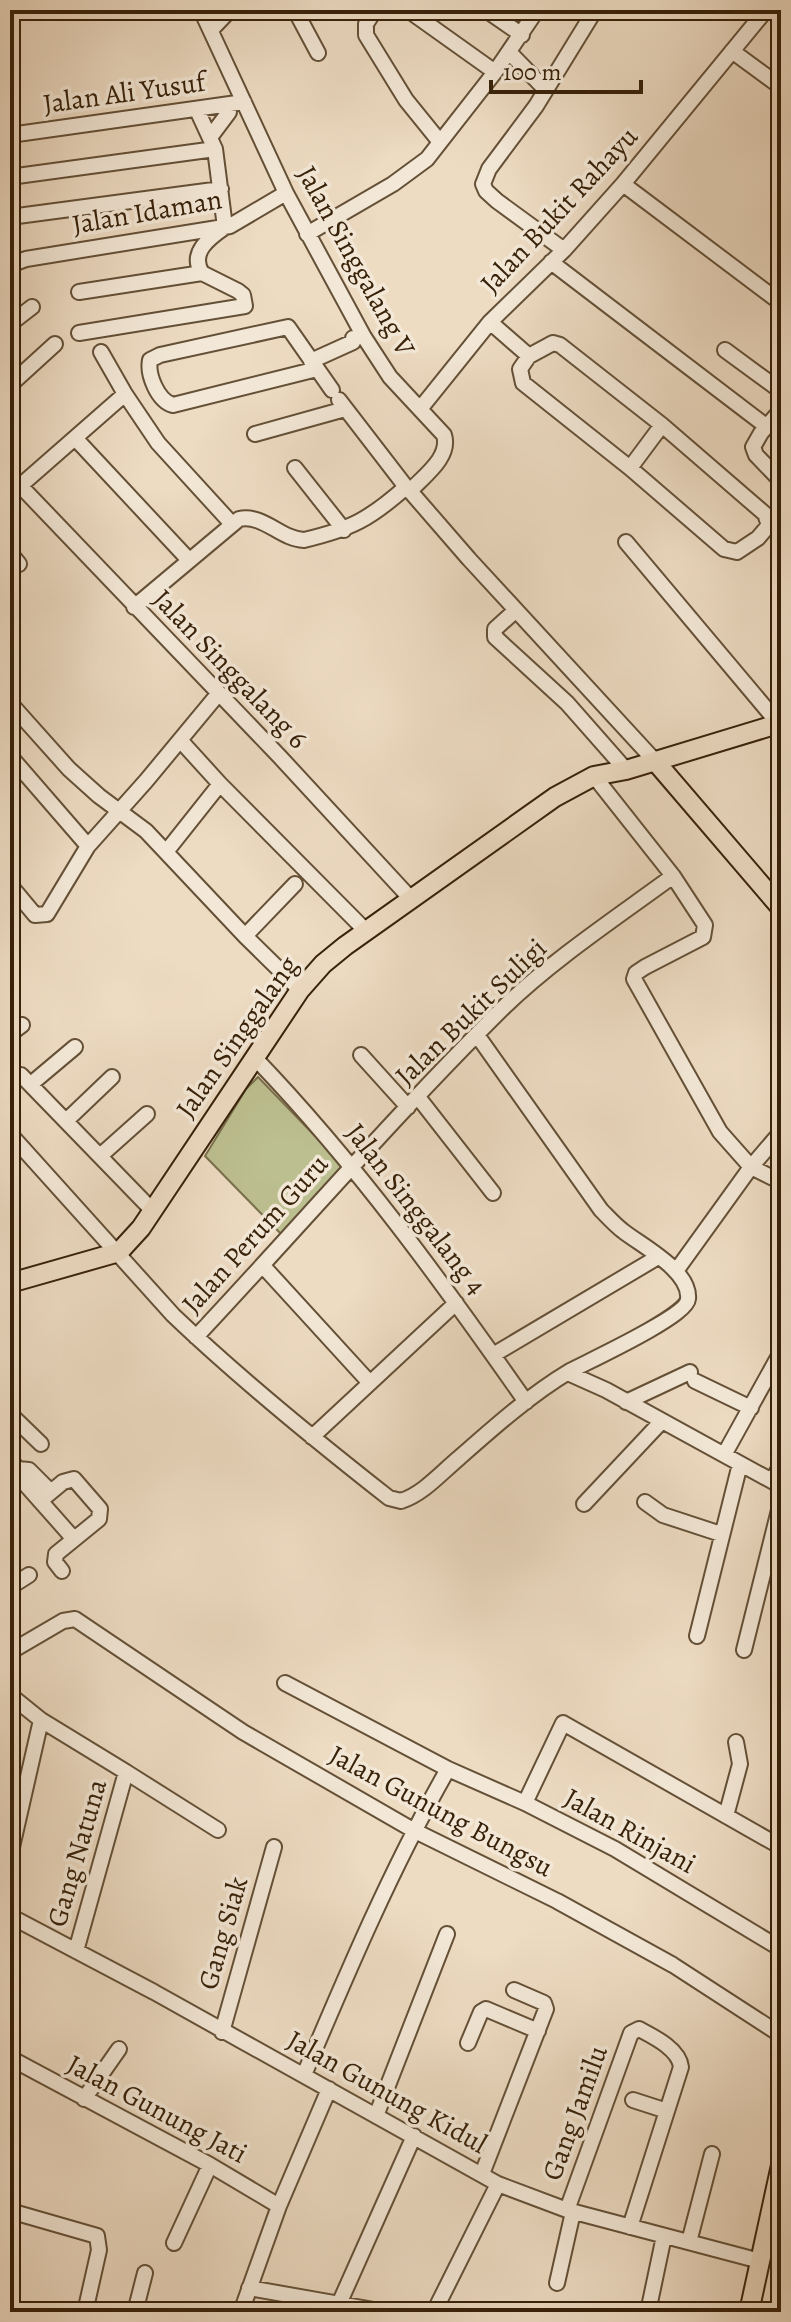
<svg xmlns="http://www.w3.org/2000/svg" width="791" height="2322" viewBox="0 0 791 2322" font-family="Alegreya,serif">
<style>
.green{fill:#bcbf90;stroke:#7a704c;stroke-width:2}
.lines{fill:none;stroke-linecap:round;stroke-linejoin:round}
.minor-casing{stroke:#645037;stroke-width:18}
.major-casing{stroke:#372109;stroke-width:22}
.minor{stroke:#f3e8d7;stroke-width:14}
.major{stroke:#eddbc2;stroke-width:18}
.labels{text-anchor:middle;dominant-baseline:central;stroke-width:7;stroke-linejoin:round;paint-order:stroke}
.street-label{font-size:28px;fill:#372109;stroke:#f3e8d7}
</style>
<rect width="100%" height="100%" fill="#eddbc2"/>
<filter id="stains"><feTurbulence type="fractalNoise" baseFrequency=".0025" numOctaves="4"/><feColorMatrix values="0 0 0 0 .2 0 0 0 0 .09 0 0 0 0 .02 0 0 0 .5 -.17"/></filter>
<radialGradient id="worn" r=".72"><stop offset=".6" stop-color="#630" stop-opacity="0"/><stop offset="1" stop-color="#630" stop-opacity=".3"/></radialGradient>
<!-- green -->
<path class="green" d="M 258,1077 L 345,1167 L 284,1237 L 205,1156 L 246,1089 Z"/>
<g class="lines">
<!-- minor casing -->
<g class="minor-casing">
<path id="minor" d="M 201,10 L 286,193 L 364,337 L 390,377 L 444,435 C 451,457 424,476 410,491
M 295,10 L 318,53
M 375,10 L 366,24 L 366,35 L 406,100 L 440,142
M 408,10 L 495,72
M 486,10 L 522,35
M 211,30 L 230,10
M 732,51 L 781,87
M 509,52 L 546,90
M 197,110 L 215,149
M 10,135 L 244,102
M 211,136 L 229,112 L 228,105
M 17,176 L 215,149 L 225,227 C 209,238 189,253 202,273 L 79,292
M 623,184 L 781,303
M 10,217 L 221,189
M 307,234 L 393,184 L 427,159 L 495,72 L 537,10
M 564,250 L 497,201 L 486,191 L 483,184 L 489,169 L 536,106 L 595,10
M 551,262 L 766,426
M 10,265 L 26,259 L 230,226 L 286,193
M 490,322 L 529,356
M 10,324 L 32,307
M 79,333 L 245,306 L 243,295 L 238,291 L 202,273
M 553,343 L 560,345 L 662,425 L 765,514 L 769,525 L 758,538 L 737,552 L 724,549 L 630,468 L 523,383 L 520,369 L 529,356 Z
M 725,350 L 781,391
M 101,352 L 125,394
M 311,361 L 353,342 L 353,338
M 317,369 L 173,405 C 158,401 147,375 150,360 L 160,355 L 288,327 L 332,390
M 10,385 L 55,344
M 339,400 L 406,487
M 420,409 L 490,322 L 564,250 L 623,184 L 766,10
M 781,410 L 761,433 L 753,447 L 756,455 L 781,481
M 255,434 L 345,409
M 75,438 L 188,559
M 295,468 L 344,530
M 630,468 L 662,425
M 10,475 L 280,757 L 412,900
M 20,486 L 125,394 L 158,443 L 232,524
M 410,491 L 469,559 L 655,761
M 626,542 L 779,724
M 10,553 L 19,564
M 134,607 L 239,519 C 264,514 280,539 304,540 C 351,529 370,519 406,487 L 410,491
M 516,610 L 495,629 L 495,637 L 567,703 L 626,770
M 10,703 L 69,769 L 99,796 L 146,831 L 245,936 L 300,990
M 180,740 L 220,784 L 366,931
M 10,756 L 88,846
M 594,776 L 673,876 L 705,925 L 703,937 L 645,967 L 636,973 L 634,979 L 720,1132 L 751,1167 L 781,1182
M 166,852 L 220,784
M 10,885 L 35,915 L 47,914 L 88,846 L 146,781 L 219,693
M 245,936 L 295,884
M 10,1034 L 22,1025
M 361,1055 L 408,1107
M 254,1057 C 356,1163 442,1282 526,1402
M 21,1075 L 152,1210
M 31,1084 L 75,1047
M 418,1097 L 493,1193
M 67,1120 L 112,1077
M 10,1134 L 173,1315 C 241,1380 315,1440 389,1498 L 401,1501 C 423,1494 441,1473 459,1458 C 494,1427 530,1395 570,1371 C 589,1361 687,1316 688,1299 C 691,1271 642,1246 623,1231 C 615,1225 608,1217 601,1210 L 477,1035
M 100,1156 L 147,1114
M 263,1266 L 370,1383
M 676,1271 L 751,1167 L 781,1132
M 196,1337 C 299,1227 397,1113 504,1007 C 555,958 616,918 673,876
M 493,1355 L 658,1257
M 568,1373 L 606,1390 L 781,1486
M 695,1381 L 751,1408
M 626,1402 L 690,1372
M 10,1414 L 41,1444
M 312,1437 L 456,1303
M 724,1455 L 781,1352
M 10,1460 L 18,1469 L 27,1486 L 73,1538
M 18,1469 L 29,1470 L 50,1491
M 772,1481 L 781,1465
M 40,1501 L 63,1482 L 74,1479 L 100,1509 L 99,1519 L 56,1554 L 55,1562 L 62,1571
M 645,1502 L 663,1515 L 721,1534
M 584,1504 L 662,1421
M 10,1587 L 29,1575
M 697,1636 L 740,1464
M 744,1650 L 781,1502
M 10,1652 L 63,1621 L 75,1619 L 243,1732 L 413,1830 L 557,1901 L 673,1965 L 781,2035
M 285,1683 L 448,1769 L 525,1803 L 615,1849 L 781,1949
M 10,1695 L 41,1720 L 10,1856
M 41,1720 L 126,1772 L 76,1951
M 126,1772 L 218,1830
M 525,1803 L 563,1723 L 781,1847
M 726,1816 L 740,1764 L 736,1742
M 10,1916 L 154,1992 L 498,2184 L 567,2210 L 760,2261
M 222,2032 L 274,1847
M 468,2043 L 481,2012 L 486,2009 L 538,2031
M 10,2058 L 210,2165 L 279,2206
M 304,2075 C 348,1971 392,1867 448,1769
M 84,2099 L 119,2049
M 633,2100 L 667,2111
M 376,2116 L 447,1934
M 482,2174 L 546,2009 L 544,2003 L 514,1990
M 567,2210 L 631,2033 L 639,2029 C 654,2037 679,2049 681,2067 L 630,2227
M 10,2211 L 97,2236 L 99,2250 L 85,2312
M 689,2242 L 712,2154
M 174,2243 L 210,2165
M 557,2283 L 573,2212
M 249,2288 L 385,2312
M 339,2304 L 414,2136
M 135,2312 L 145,2273
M 241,2312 L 279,2206 L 329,2089
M 434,2312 L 498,2184
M 648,2312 L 664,2236"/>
</g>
<!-- major casing -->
<g class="major-casing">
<path id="major" d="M 655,761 L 781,908
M 10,1283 L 119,1252 L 141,1228 L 300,990 L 323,964 L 345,946 L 555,797 L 594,776 L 626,770 L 781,723
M 749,2312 L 781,2165"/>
</g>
<!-- minor -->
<use href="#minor" class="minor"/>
<!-- major -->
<use href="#major" class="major"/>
</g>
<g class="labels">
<!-- street labels -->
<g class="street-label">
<text transform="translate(124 93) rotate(-8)">Jalan Ali Yusuf</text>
<text transform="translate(559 210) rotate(-47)">Jalan Bukit Rahayu</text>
<text transform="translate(147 212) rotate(-10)">Jalan Idaman</text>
<text transform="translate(356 261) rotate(61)">Jalan Singgalang V</text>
<text transform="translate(230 669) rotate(46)">Jalan Singgalang 6</text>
<text transform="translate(471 1012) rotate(-44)">Jalan Bukit Suligi</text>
<text transform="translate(237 1037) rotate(-55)">Jalan Singgalang</text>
<text transform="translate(416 1209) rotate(52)">Jalan Singgalang 4</text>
<text transform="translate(255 1234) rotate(-48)">Jalan Perum Guru</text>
<text transform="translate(441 1811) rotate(28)">Jalan Gunung Bungsu</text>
<text transform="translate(630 1831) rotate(29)">Jalan Rinjani</text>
<text transform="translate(77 1853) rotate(-74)">Gang Natuna</text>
<text transform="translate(223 1933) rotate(-74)">Gang Siak</text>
<text transform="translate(387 2092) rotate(29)">Jalan Gunung Kidul</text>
<text transform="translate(157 2109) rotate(28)">Jalan Gunung Jati</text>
<text transform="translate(575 2113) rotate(-70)">Gang Jamilu</text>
</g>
</g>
<!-- margin -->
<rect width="791" height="2322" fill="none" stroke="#eddbc2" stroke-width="40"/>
<rect x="12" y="12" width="767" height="2298" fill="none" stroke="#372109" stroke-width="4"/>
<rect x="20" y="20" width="751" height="2282" fill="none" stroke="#372109" stroke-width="2"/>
<!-- scale -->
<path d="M491 80v12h150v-12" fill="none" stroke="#372109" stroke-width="4"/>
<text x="503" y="80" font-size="24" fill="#372109" stroke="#f3e8d7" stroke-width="6" paint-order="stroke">100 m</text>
<rect width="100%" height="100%" filter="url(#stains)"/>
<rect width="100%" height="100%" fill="url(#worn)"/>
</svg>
